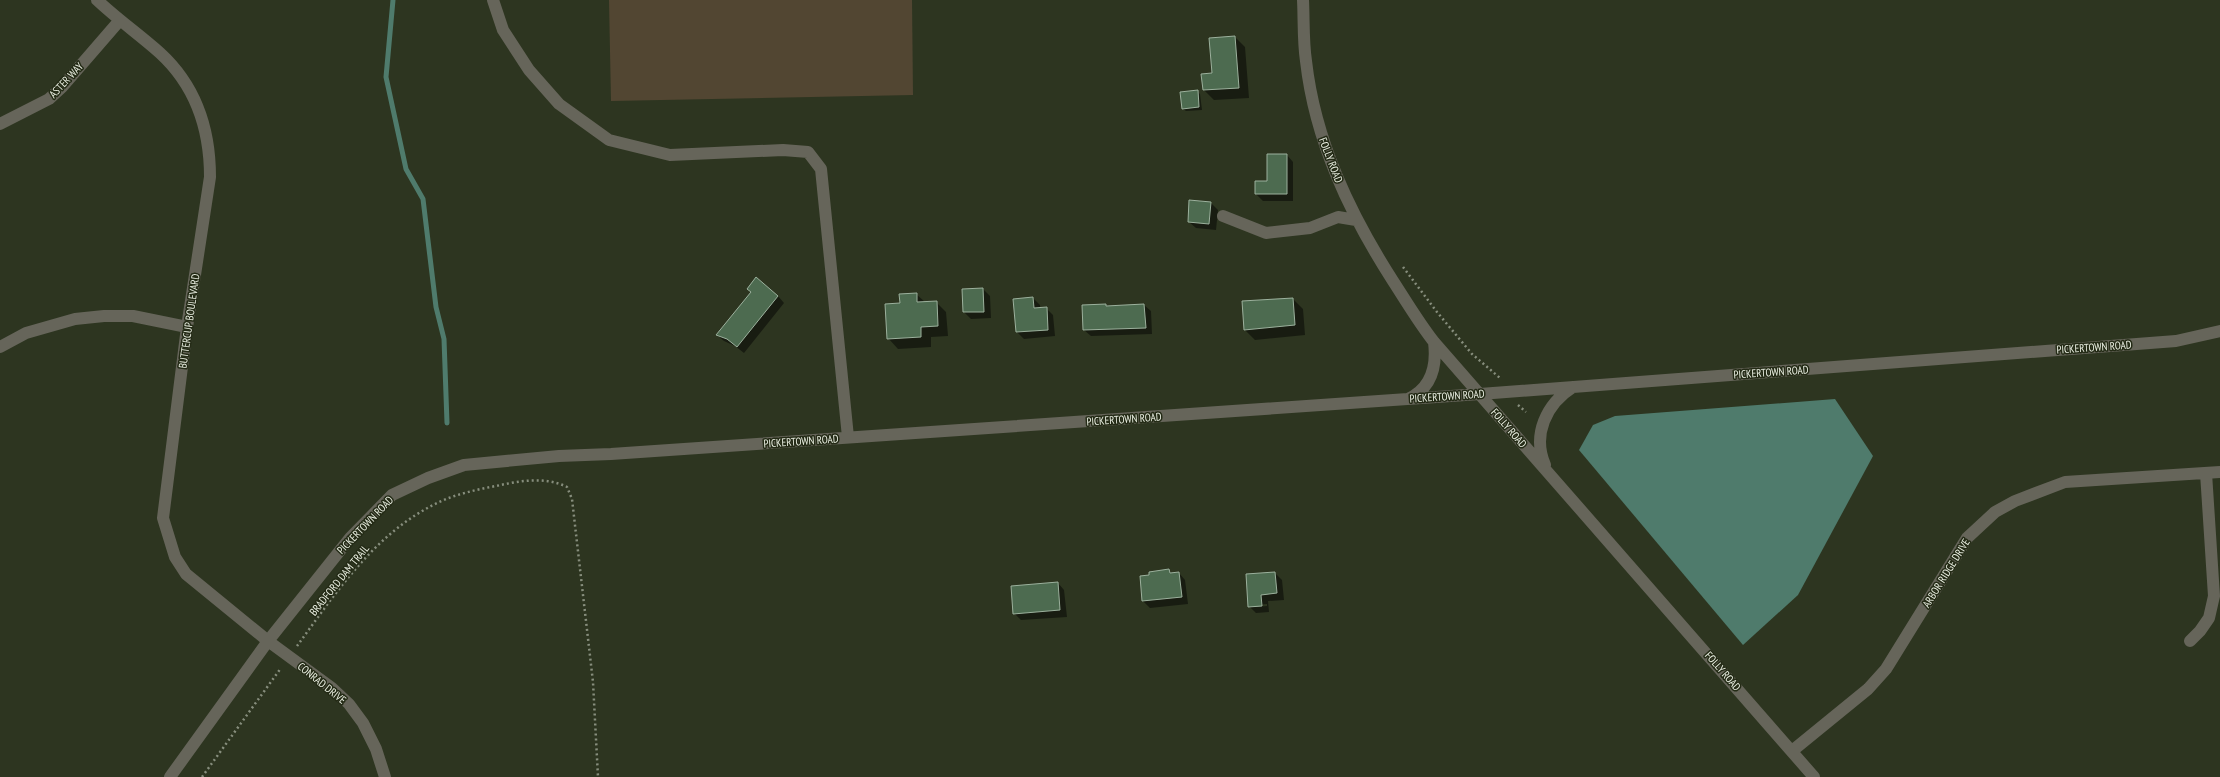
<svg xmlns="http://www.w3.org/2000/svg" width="2220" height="777" viewBox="0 0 2220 777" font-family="'PT Sans Narrow',sans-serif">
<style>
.green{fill:#524632}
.water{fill:#4f7b6c}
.shadow{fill:#0007;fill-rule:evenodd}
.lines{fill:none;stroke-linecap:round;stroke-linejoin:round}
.stream{stroke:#4f7b6c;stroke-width:5}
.building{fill:#4d6b50;stroke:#9cb19d}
.path{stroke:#878e7d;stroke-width:2.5;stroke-dasharray:2 3;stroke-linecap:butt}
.minor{stroke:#66655a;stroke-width:12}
.labels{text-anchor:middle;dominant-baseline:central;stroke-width:3;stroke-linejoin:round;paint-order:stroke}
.street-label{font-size:11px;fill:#ebf0e3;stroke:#242b16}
</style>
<rect width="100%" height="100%" fill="#2d3520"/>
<!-- green -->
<path class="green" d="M 609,0 L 912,0 L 913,95 L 611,101 Z"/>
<!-- water -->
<path class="water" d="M 1835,399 L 1873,456 L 1798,595 L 1743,645 L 1579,450 L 1593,425 L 1615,416 Z"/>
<!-- shadow -->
<path class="shadow" d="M 1235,37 L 1245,47 L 1249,98 L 1214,100 L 1204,90 L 1202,74 L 1213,73 Z
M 1197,91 L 1200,94 L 1202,110 L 1186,111 L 1182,108 Z
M 1287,155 L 1293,162 L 1293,201 L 1263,201 L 1256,194 L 1268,182 Z
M 1211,203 L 1218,210 L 1216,230 L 1196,228 L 1189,222 Z
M 983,289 L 990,296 L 991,318 L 971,319 L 964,312 Z
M 752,292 L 778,296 L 784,303 L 744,353 L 735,346 L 724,341 L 717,335 Z
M 916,294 L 925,302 L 936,302 L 946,312 L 948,336 L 931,337 L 931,347 L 898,349 L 888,338 L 901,304 Z
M 1033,298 L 1040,305 L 1040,308 L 1046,308 L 1053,315 L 1055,336 L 1024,339 L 1017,332 L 1015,300 Z
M 1293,299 L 1303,309 L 1305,335 L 1255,340 L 1245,330 L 1243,302 Z
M 1144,305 L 1151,311 L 1152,334 L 1091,336 L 1084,330 L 1083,306 Z
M 1169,571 L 1172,573 L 1179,573 L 1185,580 L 1188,604 L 1150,608 L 1143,601 L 1141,577 Z
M 1275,573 L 1282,580 L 1284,600 L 1268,601 L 1269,612 L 1256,613 L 1249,606 ZM 1267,604 L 1267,606 L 1254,607 L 1254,605 Z
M 1058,583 L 1064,590 L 1067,617 L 1021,620 L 1014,613 Z"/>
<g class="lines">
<!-- stream -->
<path class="stream" d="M 393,0 L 386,77 L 406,169 L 423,199 L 436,307 L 444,339 L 447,423"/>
</g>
<!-- building -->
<path class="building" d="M 1235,36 L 1239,88 L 1203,90 L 1201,74 L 1212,73 L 1209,38 Z
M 1198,90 L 1199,107 L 1182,109 L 1180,92 Z
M 1267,154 L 1287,154 L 1287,194 L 1255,194 L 1255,181 L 1267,181 Z
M 1189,200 L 1211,202 L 1209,224 L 1188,222 Z
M 756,277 L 778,296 L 737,347 L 727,339 L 716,335 L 751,292 L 747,289 Z
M 983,288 L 984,312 L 963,312 L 962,289 Z
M 917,293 L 917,302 L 937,301 L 938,326 L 921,327 L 921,337 L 887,339 L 885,304 L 900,303 L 899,294 Z
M 1033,297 L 1034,308 L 1047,307 L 1048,330 L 1016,332 L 1013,299 Z
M 1293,298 L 1295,325 L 1244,330 L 1242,301 Z
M 1106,304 L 1106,306 L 1144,304 L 1146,328 L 1083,330 L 1082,305 Z
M 1169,569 L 1170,573 L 1179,572 L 1182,597 L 1142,601 L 1140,576 L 1149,575 L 1149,572 Z
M 1275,572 L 1277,593 L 1261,595 L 1262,606 L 1248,607 L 1246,574 Z
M 1058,582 L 1060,610 L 1013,614 L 1011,586 Z"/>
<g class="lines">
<!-- path -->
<path class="path" d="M 1403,267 L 1437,312 L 1472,354 L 1500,378
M 1518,405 L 1526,412
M 297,646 C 338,590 379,527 446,499 C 462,493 479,489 496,486 C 519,481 545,476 567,487 L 572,499 L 593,682 L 598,777
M 202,777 L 281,668"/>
<!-- minor -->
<path class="minor" d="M 97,0 C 117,19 140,35 160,53 C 196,86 210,130 210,177 L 187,327 L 163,518 L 175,557 L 186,574 L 268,641 L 332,688 L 349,704 L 363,723 L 376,749 L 385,777
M 493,0 L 503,30 L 529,70 L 559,104 L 609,140 L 670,155 L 783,150 L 808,152 L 821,169 L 848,437
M 1303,0 C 1304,20 1303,41 1306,61 C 1315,141 1350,214 1393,281 C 1406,301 1419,323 1434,342 L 1814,777
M 0,124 L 49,99 L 62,87 L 120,20
M 1223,216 L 1266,233 L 1310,228 L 1338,217 L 1356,220
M 0,347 L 26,333 L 75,319 L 104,316 L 133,316 L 187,327
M 1408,399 C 1432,388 1437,366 1434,342
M 1545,465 C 1532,435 1546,404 1573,387
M 2190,641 L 2200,631 L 2209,618 L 2214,596 L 2206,473
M 1792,751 L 1868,689 L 1886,669 L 1967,538 L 1995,512 L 2015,501 L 2065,482 L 2220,472
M 170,777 L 268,641 L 350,538 L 392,495 L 428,478 L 464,465 L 559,456 L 611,454 L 1480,394 L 2176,341 L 2220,331"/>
</g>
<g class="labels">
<!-- street labels -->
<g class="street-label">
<text transform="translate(66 80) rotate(-47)">ASTER WAY</text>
<text transform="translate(1331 160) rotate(69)">FOLLY ROAD</text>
<text transform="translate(189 321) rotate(-82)">BUTTERCUP BOULEVARD</text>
<text transform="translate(2094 347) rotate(-4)">PICKERTOWN ROAD</text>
<text transform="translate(1771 372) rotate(-4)">PICKERTOWN ROAD</text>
<text transform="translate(1447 396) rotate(-4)">PICKERTOWN ROAD</text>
<text transform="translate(1124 419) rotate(-4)">PICKERTOWN ROAD</text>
<text transform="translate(1509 428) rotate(49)">FOLLY ROAD</text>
<text transform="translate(801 441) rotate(-4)">PICKERTOWN ROAD</text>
<text transform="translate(365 525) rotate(-46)">PICKERTOWN ROAD</text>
<text transform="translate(1946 573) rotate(-58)">ARBOR RIDGE DRIVE</text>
<text transform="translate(339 580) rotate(-51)">BRADFORD DAM TRAIL</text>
<text transform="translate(1723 671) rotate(49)">FOLLY ROAD</text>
<text transform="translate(322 683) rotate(39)">CONRAD DRIVE</text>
</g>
</g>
</svg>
